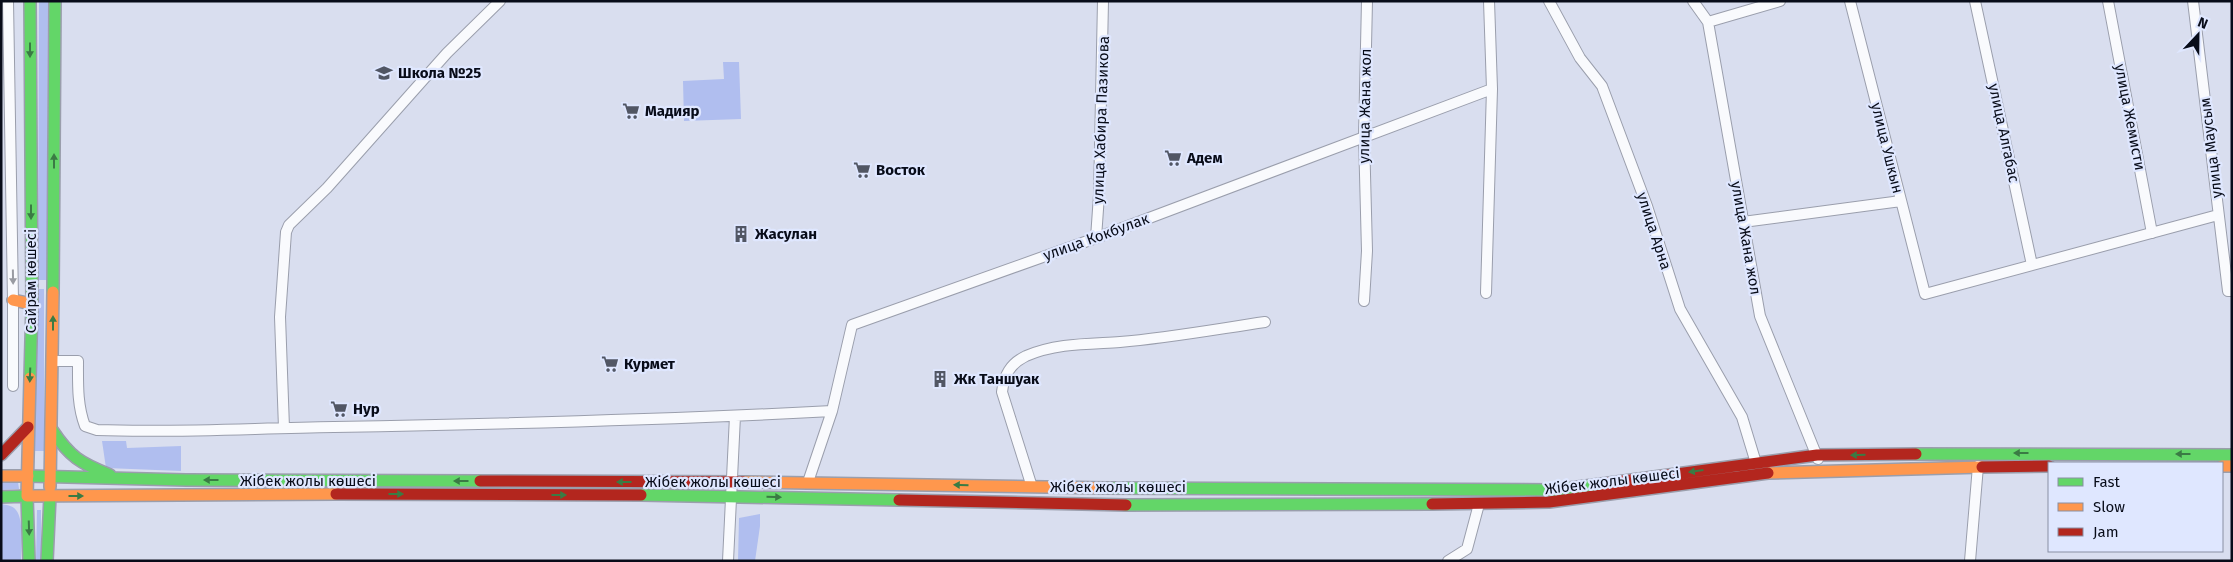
<svg xmlns="http://www.w3.org/2000/svg" width="2233" height="562" viewBox="0 0 2233 562" font-family="'Fira Sans',sans-serif">
<style>
.green{fill:#b0beef}
.lines{fill:none;stroke-linecap:round;stroke-linejoin:round}
.street-casing{stroke:#9a9eac;stroke-width:12}
.fast-casing{stroke:#9a9eac;stroke-width:14}
.slow-casing{stroke:#9a9eac;stroke-width:14}
.jam-casing{stroke:#9a9eac;stroke-width:14}
.street{stroke:#f9fafd;stroke-width:10}
.fast{stroke:#63d668;stroke-width:11}
.slow{stroke:#ff974d;stroke-width:11}
.jam{stroke:#b3261e;stroke-width:11}
.oneway{fill:#3a7b44}
.oneway2{fill:#999ba2}
.labels{text-anchor:middle;dominant-baseline:central;stroke-width:4.5;stroke-linejoin:round;paint-order:stroke}
.poi-label{font-size:15px;font-weight:bold;fill:#080c19;stroke:#dfe7ff;text-anchor:start}
.street-label{font-size:15px;fill:#080c19;stroke:#dfe7ff}
</style>
<rect width="100%" height="100%" fill="#d9deef"/>
<!-- green -->
<path class="green" d="M 39,1 L 48,1 L 47,280 L 38,280 Z
M 723,62 L 739,62 L 741,119 L 684,121 L 683,81 L 724,79 Z
M 36,289 L 44,289 L 44,451 L 35,451 Z
M 102,441 L 126,441 L 127,448 L 181,446 L 181,471 L 106,468 Z
M 1,482 L 18,482 L 19,489 L 1,490 Z
M 1,504 C 6,505 12,505 16,510 C 24,519 21,548 21,561 L 1,561 Z
M 37,510 L 41,510 L 41,561 L 36,561 Z
M 760,514 L 760,526 L 755,561 L 738,561 L 739,518 Z"/>
<g class="lines">
<!-- street casing -->
<g class="street-casing">
<path id="street" d="M 8,1 L 13,300 L 13,386
M 1549,1 L 1580,58 L 1602,86 L 1647,206 L 1680,309 L 1742,417 L 1756,463
M 1693,1 L 1708,22 L 1760,316 L 1818,459
M 1850,1 L 1925,294 L 2218,215
M 1975,1 L 2032,265
M 2108,1 L 2152,233
M 2193,1 L 2228,291 L 2232,291
M 1708,22 L 1780,1
M 1743,222 L 1901,201
M 1096,238 L 1099,195 L 1103,1
M 1486,293 L 1492,89 L 1489,1
M 1364,301 L 1367,251 L 1364,136 L 1367,1
M 53,361 L 78,361 C 78,383 77,405 85,426 L 97,430 C 176,433 255,428 334,427 C 500,424 666,420 832,411
M 284,428 L 280,317 L 286,232 L 289,225 L 327,188 L 447,53 L 500,1
M 808,482 L 832,411 L 852,325 L 1096,238 L 1492,89
M 1032,487 L 1002,392 C 1004,375 1010,364 1026,356 C 1056,343 1089,344 1120,342 C 1168,338 1217,329 1265,322
M 728,561 L 735,416
M 1448,561 L 1467,549 L 1479,504
M 1970,561 L 1978,466"/>
</g>
<!-- fast casing -->
<g class="fast-casing">
<path id="fast" d="M 30,1 L 32,304 L 30,378
M 53,292 L 55,1
M 52,430 C 70,457 80,463 110,475
M 1916,454 L 2232,455
M 28,476 L 186,480 L 480,481
M 1106,488 L 1554,490 L 1602,484
M 641,495 L 899,500
M 1,497 L 27,496 L 29,561
M 1126,505 L 1432,504
M 47,561 L 50,496"/>
</g>
<!-- slow casing -->
<g class="slow-casing">
<path id="slow" d="M 13,300 L 32,304
M 30,378 L 27,496 L 336,494
M 2222,466 L 2232,466
M 1768,473 L 1982,467
M 1,476 L 28,476
M 744,482 L 1106,488
M 50,487 L 53,292"/>
</g>
<!-- jam casing -->
<g class="jam-casing">
<path id="jam" d="M 1,455 L 28,427
M 1982,467 L 2049,466
M 480,481 L 744,482
M 1602,484 L 1817,455 L 1916,454
M 336,494 L 641,495
M 899,500 L 1126,505
M 1432,504 L 1549,502 L 1768,473"/>
</g>
<!-- street -->
<use href="#street" class="street"/>
<!-- fast -->
<use href="#fast" class="fast"/>
<!-- slow -->
<use href="#slow" class="slow"/>
<!-- jam -->
<use href="#jam" class="jam"/>
</g>
<!-- one-way arrows -->
<defs><path id="oneway-solid" d="M-6-.8H1V-3.2L6.5 0L1 3.2V.8H-6Z" transform="scale(1.25)"/></defs>
<g class="oneway">
<use href="#oneway-solid" transform="translate(30 50) rotate(90)"/>
<use href="#oneway-solid" transform="translate(54 161) rotate(-90)"/>
<use href="#oneway-solid" transform="translate(31 212) rotate(90)"/>
<use href="#oneway-solid" transform="translate(53 323) rotate(-90)"/>
<use href="#oneway-solid" transform="translate(30 375) rotate(92)"/>
<use href="#oneway-solid" transform="translate(2021 453) rotate(-180)"/>
<use href="#oneway-solid" transform="translate(2183 454) rotate(-180)"/>
<use href="#oneway-solid" transform="translate(1858 455) rotate(179)"/>
<use href="#oneway-solid" transform="translate(1696 471) rotate(172)"/>
<use href="#oneway-solid" transform="translate(211 480) rotate(-180)"/>
<use href="#oneway-solid" transform="translate(461 481) rotate(-180)"/>
<use href="#oneway-solid" transform="translate(624 482) rotate(-180)"/>
<use href="#oneway-solid" transform="translate(961 485) rotate(-178)"/>
<use href="#oneway-solid" transform="translate(396 494)"/>
<use href="#oneway-solid" transform="translate(559 495)"/>
<use href="#oneway-solid" transform="translate(76 496)"/>
<use href="#oneway-solid" transform="translate(774 497) rotate(2)"/>
<use href="#oneway-solid" transform="translate(29 528) rotate(88)"/>
</g>
<use class="oneway2" href="#oneway-solid" transform="translate(13 277) rotate(89)"/>
<!-- icons -->
<defs>
<g id="school-bare" transform="scale(1.35)"><path d="M0-5L7-2L0 1L-7-2ZM-4 1L0 2.5L4 1V4Q0 6-4 4Z" fill="#515664" stroke="#dfe7ff" stroke-width="2.5" paint-order="stroke"/></g>
<g id="supermarket-bare" transform="scale(1.35)"><path d="M-6-5.5h2.5l.6 2H6L4.5 2H-2.5L-4.4-4H-6ZM-1.5 3.2a1.3 1.3 0 1 0 .1 0ZM3 3.2a1.3 1.3 0 1 0 .1 0Z" fill="#515664" stroke="#dfe7ff" stroke-width="2.5" paint-order="stroke"/></g>
<g id="building-bare" transform="scale(1.35)"><path d="M-4-6H4V6H1V3H-1V6H-4ZM-2.5-4.3h1.7v1.8h-1.7ZM.8-4.3h1.7v1.8H.8ZM-2.5-1h1.7V.8h-1.7ZM.8-1h1.7V.8H.8Z" fill="#515664" stroke="#dfe7ff" stroke-width="2.5" paint-order="stroke"/></g>
</defs>
<g fill-rule="evenodd">
<use href="#school-bare" x="384" y="73"/>
<use href="#supermarket-bare" x="631" y="111"/>
<use href="#supermarket-bare" x="1173" y="158"/>
<use href="#supermarket-bare" x="862" y="170"/>
<use href="#building-bare" x="741" y="234"/>
<use href="#supermarket-bare" x="610" y="364"/>
<use href="#building-bare" x="940" y="379"/>
<use href="#supermarket-bare" x="339" y="409"/>
</g>
<g class="labels">
<!-- poi labels -->
<g class="poi-label">
<text x="398" y="73">Школа №25</text>
<text x="645" y="111">Мадияр</text>
<text x="1187" y="158">Адем</text>
<text x="876" y="170">Восток</text>
<text x="755" y="234">Жасулан</text>
<text x="624" y="364">Курмет</text>
<text x="954" y="379">Жк Таншуак</text>
<text x="353" y="409">Нур</text>
</g>
<!-- street labels -->
<g class="street-label">
<text transform="translate(1365 106) rotate(-89)">улица Жана жол</text>
<text transform="translate(2130 117) rotate(79)">улица Жемисти</text>
<text transform="translate(1101 120) rotate(-88)">улица Хабира Пазикова</text>
<text transform="translate(2004 133) rotate(78)">улица Алгабас</text>
<text transform="translate(1887 148) rotate(76)">улица Ушкын</text>
<text transform="translate(2211 148) rotate(-97)">улица Маусым</text>
<text transform="translate(1654 231) rotate(72)">улица Арна</text>
<text transform="translate(1096 237) rotate(-20)">улица Кокбулак</text>
<text transform="translate(1746 238) rotate(80)">улица Жана жол</text>
<text transform="translate(31 281) rotate(-90)">Сайрам көшесі</text>
<text x="308" y="481">Жібек жолы көшесі</text>
<text transform="translate(1612 481) rotate(-7)">Жібек жолы көшесі</text>
<text x="713" y="482">Жібек жолы көшесі</text>
<text x="1118" y="487">Жібек жолы көшесі</text>
</g>
</g>
<!-- border -->
<rect width="2233" height="562" fill="none" stroke="#080c19" stroke-width="5"/>
<!-- legend -->
<rect x="2048" y="462" width="175" height="90" fill="#dfe7ff" stroke="#898fa3"/>
<rect x="2058" y="478" width="25" height="8" fill="#63d668" stroke="#898fa3"/>
<text x="2093" y="487" font-size="15" fill="#080c19">Fast</text>
<rect x="2058" y="503" width="25" height="8" fill="#ff974d" stroke="#898fa3"/>
<text x="2093" y="512" font-size="15" fill="#080c19">Slow</text>
<rect x="2058" y="528" width="25" height="8" fill="#b3261e" stroke="#898fa3"/>
<text x="2093" y="537" font-size="15" fill="#080c19">Jam</text>
<!-- north arrow -->
<g transform="translate(2198 35) rotate(22)" stroke="#dfe7ff" stroke-width="4" paint-order="stroke">
<path d="M0-4L9 19L0 12L-9 19Z" fill="#080c19"/>
<text y="-8" font-size="14" font-weight="bold" text-anchor="middle" fill="#080c19">N</text>
</g>
</svg>
